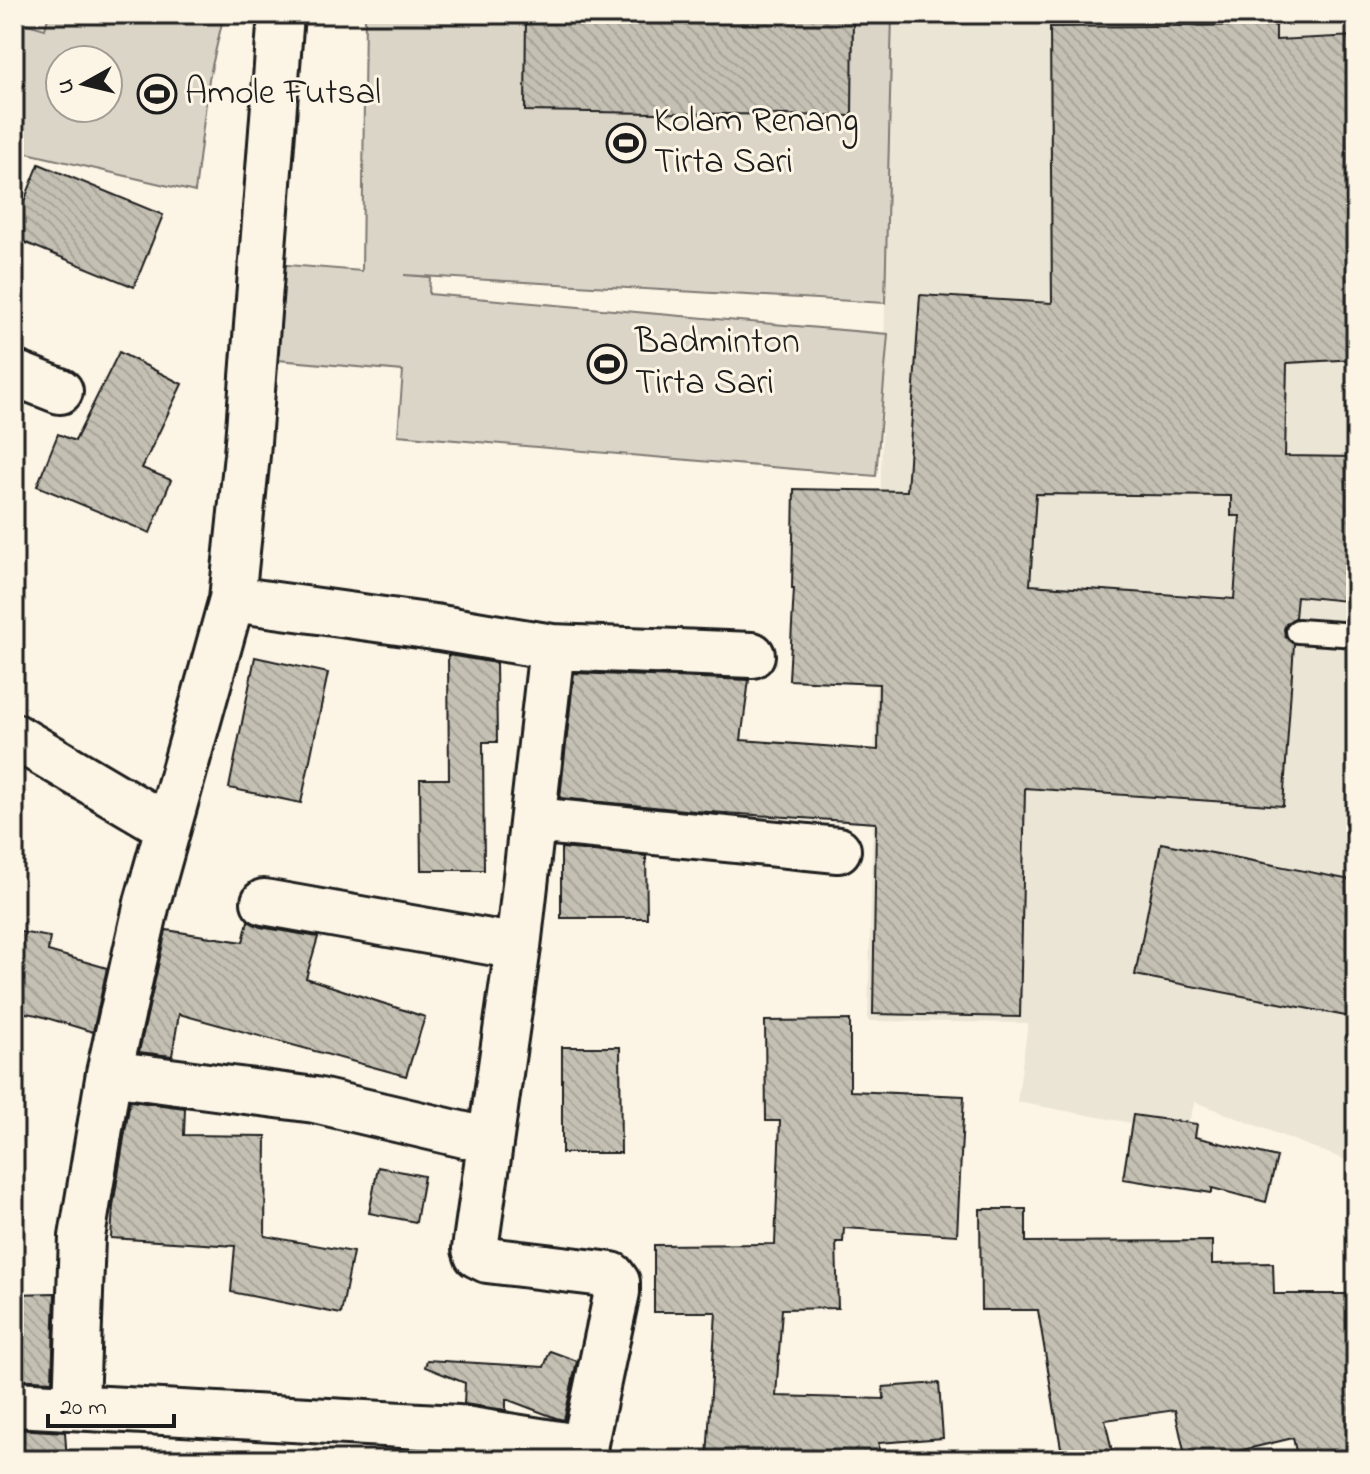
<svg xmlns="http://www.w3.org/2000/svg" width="1370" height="1474" viewBox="0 0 1370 1474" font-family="'Indie Flower',sans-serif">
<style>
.built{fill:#ebe5d6}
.grass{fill:#dbd5c8;stroke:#7c7872;stroke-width:2;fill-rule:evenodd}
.building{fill:url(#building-back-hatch);stroke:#1c1c1c;stroke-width:2;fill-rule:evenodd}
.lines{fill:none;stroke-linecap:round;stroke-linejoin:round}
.lane-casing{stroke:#1c1c1c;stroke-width:28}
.street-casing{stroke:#1c1c1c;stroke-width:50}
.lane{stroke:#fcf5e5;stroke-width:22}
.street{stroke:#fcf5e5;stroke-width:44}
.labels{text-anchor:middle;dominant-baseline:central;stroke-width:6;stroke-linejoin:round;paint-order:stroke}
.poi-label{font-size:36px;fill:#1c1c1c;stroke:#fcf5e5;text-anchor:start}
</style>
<defs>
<pattern id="building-back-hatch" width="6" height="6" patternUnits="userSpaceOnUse" patternTransform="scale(2)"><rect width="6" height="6" fill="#c4c0b3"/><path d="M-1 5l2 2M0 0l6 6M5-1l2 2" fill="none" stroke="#a8a499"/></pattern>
</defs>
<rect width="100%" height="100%" fill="#fcf5e5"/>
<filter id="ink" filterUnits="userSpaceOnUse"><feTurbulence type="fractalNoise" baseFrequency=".0125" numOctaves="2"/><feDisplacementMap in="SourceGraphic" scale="16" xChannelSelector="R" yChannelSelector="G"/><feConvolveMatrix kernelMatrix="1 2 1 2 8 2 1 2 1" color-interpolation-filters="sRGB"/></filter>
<g filter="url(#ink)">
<!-- built -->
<path class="built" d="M 892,14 L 1356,14 L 1356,1164 L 1195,1102 L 1185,1133 L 1017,1102 L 1028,1023 L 868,1021 Z"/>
<!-- grass -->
<path class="grass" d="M 49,14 L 224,14 L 209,79 L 195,192 L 14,150 L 14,20 L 45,29 ZM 60,60 L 108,60 L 108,108 L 60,108 Z
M 365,14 L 892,14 L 885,303 L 404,275 L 430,277 L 429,294 L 888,334 L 876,476 L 398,435 L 403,371 L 255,358 L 263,263 L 362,271 Z"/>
<!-- building -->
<path class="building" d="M 526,14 L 853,14 L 852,116 L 525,111 Z
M 1276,25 L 1276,40 L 1356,36 L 1356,359 L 1287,363 L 1285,456 L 1356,457 L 1356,602 L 1297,596 L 1295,618 L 1286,624 L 1284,629 L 1285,636 L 1294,644 L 1283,806 L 1025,788 L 1020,1017 L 873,1014 L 876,823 L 695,811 L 560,798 L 574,673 L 749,680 L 741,740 L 878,750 L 879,684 L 789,680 L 794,588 L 792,588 L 794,489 L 907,491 L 920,295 L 1052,303 L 1050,27 ZM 1036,494 L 1231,496 L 1231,516 L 1240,516 L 1234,599 L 1030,585 Z
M 39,164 L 163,215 L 134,287 L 14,238 L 14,226 Z
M 119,352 L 182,384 L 142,468 L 171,480 L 150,533 L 37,486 L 58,434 L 75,441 Z
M 448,655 L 496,663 L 497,742 L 483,742 L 484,870 L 421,870 L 420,779 L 449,779 Z
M 255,657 L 328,673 L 301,803 L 229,788 Z
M 1161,843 L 1356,881 L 1356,1018 L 1135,975 Z
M 561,848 L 646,856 L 647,918 L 561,918 Z
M 248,921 L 260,927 L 318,937 L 306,978 L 425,1017 L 406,1076 L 179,1014 L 172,1056 L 139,1052 L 166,930 L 243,942 Z
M 14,931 L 50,937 L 48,951 L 107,968 L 93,1032 L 37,1015 L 14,1011 Z
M 850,1020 L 850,1091 L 964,1096 L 957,1235 L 844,1228 L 843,1242 L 836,1242 L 838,1308 L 782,1309 L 776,1396 L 884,1399 L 883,1387 L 939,1383 L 943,1438 L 879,1443 L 878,1460 L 737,1460 L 707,1458 L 716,1312 L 654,1312 L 654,1245 L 775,1244 L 780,1121 L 766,1121 L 765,1021 Z
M 562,1047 L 620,1047 L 621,1153 L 562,1153 Z
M 130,1101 L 185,1108 L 184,1135 L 266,1136 L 265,1236 L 353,1252 L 341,1314 L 231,1292 L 235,1246 L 111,1238 L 113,1206 Z
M 1133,1115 L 1197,1124 L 1195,1137 L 1277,1157 L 1266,1202 L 1212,1188 L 1212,1193 L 1123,1179 Z
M 378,1167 L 424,1176 L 416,1222 L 369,1213 Z
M 980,1209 L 1026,1209 L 1026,1242 L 1212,1241 L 1212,1264 L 1273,1263 L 1274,1294 L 1356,1294 L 1356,1456 L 1329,1460 L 1298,1460 L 1293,1438 L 1201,1460 L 1186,1460 L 1175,1410 L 1105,1420 L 1114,1460 L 1063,1460 L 1038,1310 L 981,1310 Z
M 55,1293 L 52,1381 L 14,1379 L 14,1294 Z
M 550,1351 L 577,1361 L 564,1420 L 556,1418 L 506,1399 L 506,1410 L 464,1404 L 465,1383 L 425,1367 L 427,1360 L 544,1367 Z
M 16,1429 L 65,1432 L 67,1460 L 18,1460 Z"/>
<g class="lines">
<!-- lane casing -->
<g class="lane-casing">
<path id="lane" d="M 1298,631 L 1356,635"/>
</g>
<!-- street casing -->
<g class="street-casing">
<path id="street" d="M 14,373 L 60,391
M 232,599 L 434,627 L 552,647 L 752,655
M 552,647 L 518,947 L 475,1249 L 477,1255 L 487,1260 L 612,1275 L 617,1282 L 617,1292 L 584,1448 L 587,1460
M 14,736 L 168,827
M 533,820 L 838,850
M 264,902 L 518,947
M 109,1073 L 315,1100 L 490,1141
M 14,1404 L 458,1428 L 584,1448
M 76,1406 L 82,1237 L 109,1073 L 147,903 L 232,599 L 247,455 L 281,14"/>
</g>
<!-- lane -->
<use href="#lane" class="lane"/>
<!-- street -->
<use href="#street" class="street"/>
</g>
</g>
<!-- icons -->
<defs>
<g id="stadium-ring" transform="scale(2)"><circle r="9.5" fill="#fcf5e5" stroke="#1c1c1c" stroke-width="1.5"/><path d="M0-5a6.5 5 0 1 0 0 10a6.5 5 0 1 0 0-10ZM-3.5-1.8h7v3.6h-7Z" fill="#1c1c1c"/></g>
</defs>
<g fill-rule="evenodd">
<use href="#stadium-ring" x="157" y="94"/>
<use href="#stadium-ring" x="626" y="143"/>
<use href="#stadium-ring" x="607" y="364"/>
</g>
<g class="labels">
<!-- poi labels -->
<g class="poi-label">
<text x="185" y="94">Amole Futsal</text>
<text x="654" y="122">Kolam Renang<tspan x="654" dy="41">Tirta Sari</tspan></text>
<text x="635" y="343">Badminton<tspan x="635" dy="41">Tirta Sari</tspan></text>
</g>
</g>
<!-- margin -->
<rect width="1370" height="1474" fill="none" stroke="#fcf5e5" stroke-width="48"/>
<rect x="24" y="24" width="1322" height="1426" fill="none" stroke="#1c1c1c" stroke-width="3" filter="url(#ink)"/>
<!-- north arrow -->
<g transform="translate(84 84) rotate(262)"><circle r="38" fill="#fcf5e5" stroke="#a29e95" stroke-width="2"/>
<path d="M0-6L14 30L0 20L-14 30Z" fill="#1c1c1c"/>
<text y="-12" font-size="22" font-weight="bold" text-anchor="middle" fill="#1c1c1c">U</text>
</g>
<!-- scale -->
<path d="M48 1414v12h126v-12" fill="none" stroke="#1c1c1c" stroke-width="4"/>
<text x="60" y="1414" font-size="24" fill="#1c1c1c" stroke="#fcf5e5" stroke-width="6" paint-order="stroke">20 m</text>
</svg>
